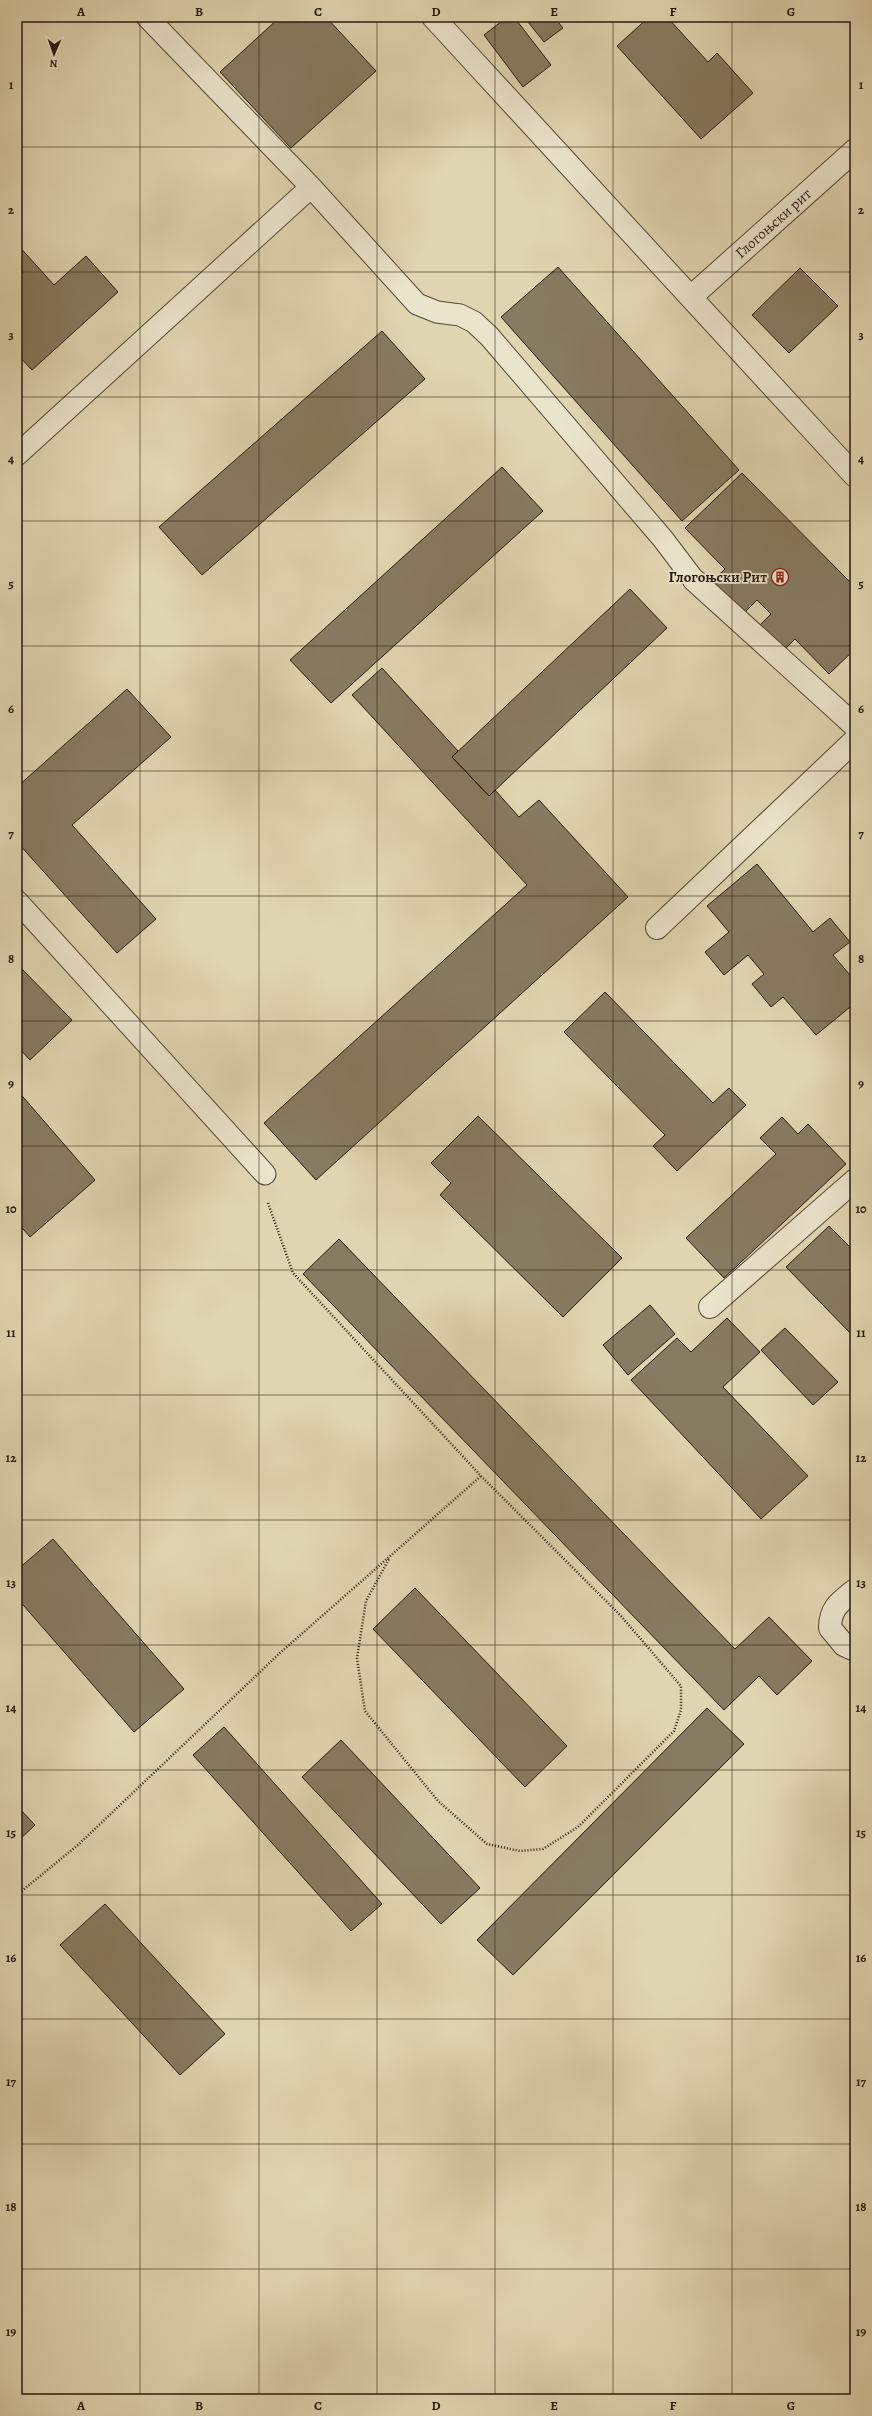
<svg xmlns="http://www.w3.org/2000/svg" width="872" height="2416" viewBox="0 0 872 2416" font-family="Alegreya,serif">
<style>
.building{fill:#877b61;stroke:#26190a}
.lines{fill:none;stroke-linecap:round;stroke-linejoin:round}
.lane-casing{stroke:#544834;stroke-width:23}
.street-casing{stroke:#544834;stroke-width:24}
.path{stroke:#26190a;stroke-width:2.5;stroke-dasharray:1 2;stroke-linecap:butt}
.lane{stroke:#ebe4cc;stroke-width:21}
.street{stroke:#ebe4cc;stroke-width:22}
.grid{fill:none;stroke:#26190a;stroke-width:1;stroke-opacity:0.55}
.labels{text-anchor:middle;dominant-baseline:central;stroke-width:3.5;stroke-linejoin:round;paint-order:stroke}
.street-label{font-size:15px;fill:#26190a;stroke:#ebe4cc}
.poi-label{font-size:15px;font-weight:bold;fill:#26190a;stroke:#ebe4cc;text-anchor:end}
.neatline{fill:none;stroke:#26190a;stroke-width:1.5}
.grid-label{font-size:13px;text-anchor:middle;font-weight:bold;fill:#26190a}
</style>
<rect width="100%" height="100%" fill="#e0d5b1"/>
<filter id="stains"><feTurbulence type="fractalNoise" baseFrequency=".005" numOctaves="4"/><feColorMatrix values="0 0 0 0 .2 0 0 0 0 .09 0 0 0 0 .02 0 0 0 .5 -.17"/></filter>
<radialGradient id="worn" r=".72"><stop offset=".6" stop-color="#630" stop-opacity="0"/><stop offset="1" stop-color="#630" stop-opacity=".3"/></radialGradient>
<!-- building -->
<path class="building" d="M 280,17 L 326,17 L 376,71 L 291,148 L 220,72 Z
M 507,17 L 514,17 L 551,65 L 523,87 L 484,35 Z
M 524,17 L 554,17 L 563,28 L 544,42 Z
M 649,17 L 667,17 L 708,62 L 717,53 L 753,93 L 701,139 L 617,46 Z
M 17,244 L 54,285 L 86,256 L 118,292 L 32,370 L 17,354 Z
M 558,267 L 739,470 L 682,521 L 501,317 Z
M 800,268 L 838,306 L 789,353 L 752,315 Z
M 382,331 L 425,379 L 202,575 L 159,527 Z
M 502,467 L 543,511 L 331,703 L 290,660 Z
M 742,473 L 855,587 L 855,649 L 829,674 L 795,639 L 780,654 L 756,629 L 771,614 L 757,600 L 739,618 L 707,586 L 725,569 L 685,528 Z
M 630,589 L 667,628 L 489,796 L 452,757 Z
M 382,668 L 458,751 L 452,757 L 489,796 L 495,790 L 519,817 L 539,800 L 628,897 L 316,1180 L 264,1123 L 527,885 L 352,695 Z
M 127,689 L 171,737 L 72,825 L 156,919 L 117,953 L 17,842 L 17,787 Z
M 757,864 L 813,932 L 830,918 L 850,942 L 833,955 L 855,981 L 855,1003 L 816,1035 L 783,997 L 771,1007 L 752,984 L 764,974 L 748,955 L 724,975 L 705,952 L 729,932 L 707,906 Z
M 17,964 L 72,1020 L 30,1060 L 17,1046 Z
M 605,992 L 713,1103 L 729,1088 L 746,1105 L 677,1171 L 653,1146 L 665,1135 L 564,1032 Z
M 17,1090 L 95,1180 L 30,1237 L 17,1222 Z
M 478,1116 L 622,1258 L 563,1317 L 440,1195 L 451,1183 L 431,1163 Z
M 782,1117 L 798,1134 L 808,1124 L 846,1164 L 724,1278 L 686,1238 L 776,1154 L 760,1138 Z
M 829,1226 L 855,1252 L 855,1338 L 786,1267 Z
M 339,1239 L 735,1649 L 769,1617 L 812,1661 L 777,1695 L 759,1676 L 724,1710 L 303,1274 Z
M 650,1305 L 675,1334 L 628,1375 L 603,1345 Z
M 727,1318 L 760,1352 L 723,1387 L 808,1476 L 761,1519 L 631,1380 L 677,1338 L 691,1352 Z
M 785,1328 L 838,1382 L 813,1405 L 761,1350 Z
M 53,1539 L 184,1689 L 134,1732 L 17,1598 L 17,1570 Z
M 415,1588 L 567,1746 L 525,1787 L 373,1629 Z
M 707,1708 L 744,1744 L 513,1975 L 477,1940 Z
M 224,1727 L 382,1904 L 351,1931 L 193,1755 Z
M 341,1740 L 480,1888 L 441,1924 L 302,1777 Z
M 17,1806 L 35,1825 L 17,1842 Z
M 105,1904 L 225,2034 L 180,2075 L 60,1945 Z"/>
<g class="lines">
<!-- lane casing -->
<g class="lane-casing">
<path id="lane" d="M 147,17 L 311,187 L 417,304 L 437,312 L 460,315 L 474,322 L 489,336 L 663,539 L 694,580
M 17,455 L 311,187
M 17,901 L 265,1174"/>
</g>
<!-- street casing -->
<g class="street-casing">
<g id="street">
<path d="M 433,17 L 855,476"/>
<path id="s1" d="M 692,296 L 855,150"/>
<path d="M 694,580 L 855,726"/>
<path d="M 657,928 L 855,740"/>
<path d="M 710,1307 L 855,1180"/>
<path d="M 855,1590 C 840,1602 830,1608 830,1628 L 844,1645 L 855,1650"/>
</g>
</g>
<!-- path -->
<path class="path" d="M 268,1203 L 293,1273 L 481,1476 L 621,1616 L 681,1686 L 681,1710 L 674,1731 L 578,1827 L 543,1849 L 520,1851 L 487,1844 L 438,1801 L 365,1711 L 357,1658 L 366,1601 L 389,1559
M 17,1895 L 79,1844 L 280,1653 L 481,1476"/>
<!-- lane -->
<use href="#lane" class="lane"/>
<!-- street -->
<use href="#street" class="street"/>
</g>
<!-- grid -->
<path class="grid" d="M 140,17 L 140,2399M 259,17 L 259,2399M 377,17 L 377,2399M 495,17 L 495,2399M 613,17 L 613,2399M 732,17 L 732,2399M 17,147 L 855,147M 17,272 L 855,272M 17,397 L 855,397M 17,521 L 855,521M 17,646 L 855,646M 17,771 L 855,771M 17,896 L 855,896M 17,1021 L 855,1021M 17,1146 L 855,1146M 17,1270 L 855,1270M 17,1395 L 855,1395M 17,1520 L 855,1520M 17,1645 L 855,1645M 17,1770 L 855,1770M 17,1895 L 855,1895M 17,2019 L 855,2019M 17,2144 L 855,2144M 17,2269 L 855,2269"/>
<!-- icons -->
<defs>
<g id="building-ring" transform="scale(0.9)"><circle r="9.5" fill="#ebe4cc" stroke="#8f2418" stroke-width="1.5"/><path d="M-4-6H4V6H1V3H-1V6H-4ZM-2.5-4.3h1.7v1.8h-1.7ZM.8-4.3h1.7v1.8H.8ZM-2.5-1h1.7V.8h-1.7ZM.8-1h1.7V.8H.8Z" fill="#8f2418"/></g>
</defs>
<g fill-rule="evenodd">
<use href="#building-ring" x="780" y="577"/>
</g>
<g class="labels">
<!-- street labels -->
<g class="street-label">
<text stroke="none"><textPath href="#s1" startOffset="109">Глогоњски рит</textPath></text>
</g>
<!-- poi labels -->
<g class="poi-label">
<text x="767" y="577">Глогоњски Рит</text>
</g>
</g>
<!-- margin -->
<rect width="872" height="2416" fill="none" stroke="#e0d5b1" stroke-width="44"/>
<!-- north arrow -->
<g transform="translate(54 54) rotate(182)" stroke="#ebe4cc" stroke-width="3" paint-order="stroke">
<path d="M0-3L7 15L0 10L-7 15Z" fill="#26190a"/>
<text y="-6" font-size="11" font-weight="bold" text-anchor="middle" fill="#26190a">N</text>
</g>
<rect x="22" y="22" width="828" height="2372" class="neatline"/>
<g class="grid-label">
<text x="81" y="16">A</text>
<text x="199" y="16">B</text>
<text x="318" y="16">C</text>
<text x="436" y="16">D</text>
<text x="554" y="16">E</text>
<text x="673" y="16">F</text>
<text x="791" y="16">G</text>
<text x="11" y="89">1</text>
<text x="861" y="89">1</text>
<text x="11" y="214">2</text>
<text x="861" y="214">2</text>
<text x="11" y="339">3</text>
<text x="861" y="339">3</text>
<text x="11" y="463">4</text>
<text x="861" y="463">4</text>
<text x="11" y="588">5</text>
<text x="861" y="588">5</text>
<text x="11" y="713">6</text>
<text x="861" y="713">6</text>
<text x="11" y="838">7</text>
<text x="861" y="838">7</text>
<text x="11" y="963">8</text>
<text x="861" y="963">8</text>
<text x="11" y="1088">9</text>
<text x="861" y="1088">9</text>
<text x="11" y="1213">10</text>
<text x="861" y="1213">10</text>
<text x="11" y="1337">11</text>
<text x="861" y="1337">11</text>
<text x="11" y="1462">12</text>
<text x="861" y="1462">12</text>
<text x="11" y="1587">13</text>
<text x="861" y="1587">13</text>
<text x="11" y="1712">14</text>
<text x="861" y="1712">14</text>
<text x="11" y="1837">15</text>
<text x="861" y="1837">15</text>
<text x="11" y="1962">16</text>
<text x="861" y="1962">16</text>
<text x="11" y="2086">17</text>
<text x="861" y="2086">17</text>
<text x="11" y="2211">18</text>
<text x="861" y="2211">18</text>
<text x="11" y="2336">19</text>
<text x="861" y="2336">19</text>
<text x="81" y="2410">A</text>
<text x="199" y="2410">B</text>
<text x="318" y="2410">C</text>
<text x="436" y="2410">D</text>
<text x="554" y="2410">E</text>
<text x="673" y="2410">F</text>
<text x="791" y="2410">G</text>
</g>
<rect width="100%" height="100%" filter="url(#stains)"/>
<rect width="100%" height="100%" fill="url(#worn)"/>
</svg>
